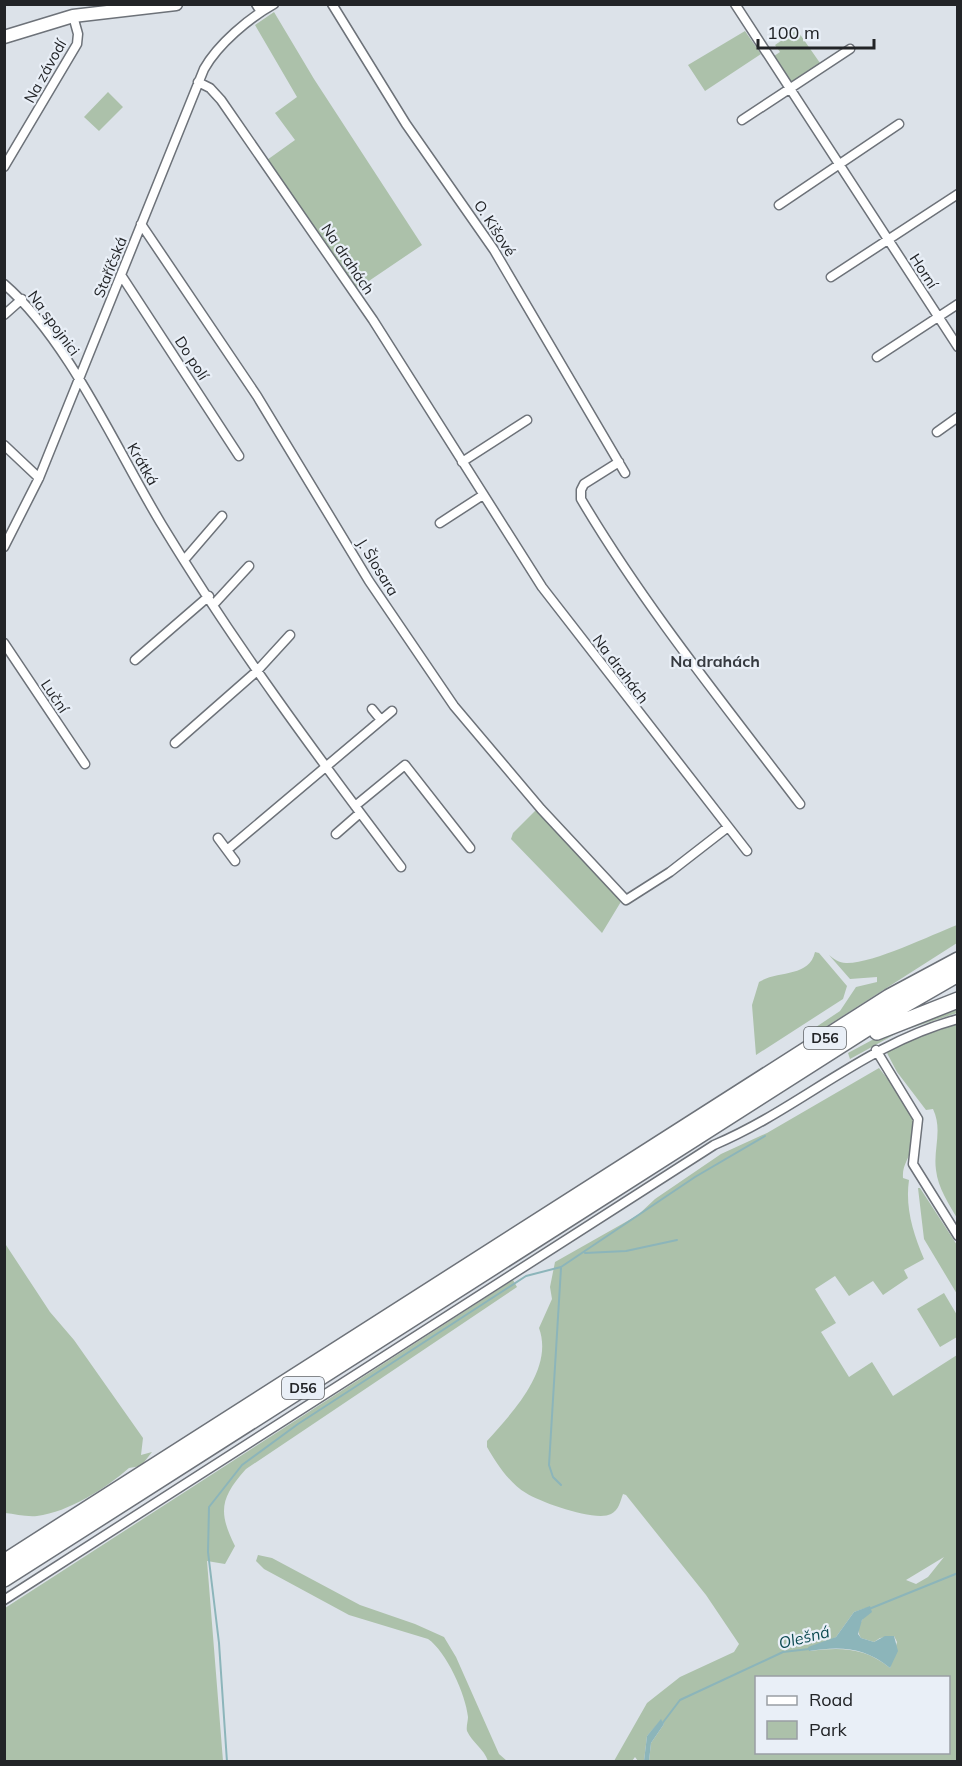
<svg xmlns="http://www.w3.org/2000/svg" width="962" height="1766" viewBox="0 0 962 1766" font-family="Mulish,sans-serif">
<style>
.green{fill:#acc1aa;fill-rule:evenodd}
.water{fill:#8cb5ba}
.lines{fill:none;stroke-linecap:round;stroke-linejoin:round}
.stream{stroke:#8cb5ba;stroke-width:2}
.street-casing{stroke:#6d7279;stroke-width:11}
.secondary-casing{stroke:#6d7279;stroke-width:15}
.highway-casing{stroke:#6d7279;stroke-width:18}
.street{stroke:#fff;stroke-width:8}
.secondary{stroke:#fff;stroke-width:12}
.highway{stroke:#fff;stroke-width:15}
.labels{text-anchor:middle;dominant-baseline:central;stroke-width:4.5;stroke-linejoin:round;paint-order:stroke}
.shield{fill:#e9eff7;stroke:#5e6165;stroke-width:1.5}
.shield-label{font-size:14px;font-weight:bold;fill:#222427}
.street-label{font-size:15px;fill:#222427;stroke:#e9eff7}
.neighbourhood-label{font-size:16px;font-weight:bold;fill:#363a40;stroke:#e9eff7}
.water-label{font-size:16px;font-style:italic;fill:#0d4b52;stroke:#e9eff7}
</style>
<rect width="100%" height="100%" fill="#dce2e9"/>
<!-- green -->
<path class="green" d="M 274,12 L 314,79 L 422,245 L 357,289 L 267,160 L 295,140 L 275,113 L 297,97 L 255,25 Z
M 797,30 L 820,63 L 791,82 L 774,56 L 780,52 L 775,45 Z
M 745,31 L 761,54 L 705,91 L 688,65 Z
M 108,92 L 123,107 L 99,131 L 84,117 Z
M 535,811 L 540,811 L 622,900 L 602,933 L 511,839 L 513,833 Z
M 957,925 L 957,943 L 816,1033 L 813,1029 L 840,1011 L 856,987 L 877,982 L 877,977 L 850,979 L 829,955 C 834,959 839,963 846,963 C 872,964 931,935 957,925 Z
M 815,952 L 819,953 L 847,986 L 843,999 L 756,1055 L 752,1005 L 759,982 C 778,970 809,978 815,952 Z
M 957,1006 L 957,1013 L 899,1032 L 850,1059 L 848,1053 L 898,1026 Z
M 957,1024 L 957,1218 C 949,1204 938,1188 936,1170 C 933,1149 943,1130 933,1109 L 926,1110 L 897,1072 L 887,1053 L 894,1046 Z
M 879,1068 C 899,1094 921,1111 912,1147 C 909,1159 902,1165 903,1178 L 909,1180 C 905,1207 913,1233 924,1259 L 904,1270 L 908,1278 L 883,1295 L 873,1281 L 849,1296 L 835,1276 L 815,1289 L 836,1323 L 821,1332 L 849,1377 L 872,1362 L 893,1396 L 957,1355 L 957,1761 L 649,1761 L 651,1743 L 664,1724 L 661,1720 L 647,1736 L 644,1761 L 638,1761 L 635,1757 L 632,1761 L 614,1761 L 647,1703 L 680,1677 L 734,1652 L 739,1644 L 706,1595 L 626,1495 L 623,1494 C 620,1502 619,1510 611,1514 C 596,1522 542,1503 526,1493 C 510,1484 496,1463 487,1447 L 487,1441 C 513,1412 554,1369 539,1328 L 552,1299 L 550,1287 L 555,1262 L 638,1215 L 655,1199 L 721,1154 L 767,1133 ZM 944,1557 L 928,1577 L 916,1584 L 906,1580 ZM 866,1608 C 866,1620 853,1626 861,1638 L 874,1642 L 880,1638 L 894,1636 L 897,1642 L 890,1668 C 865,1647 840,1647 809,1651 L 836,1637 L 854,1612 ZM 756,1678 L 948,1678 L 948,1752 L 756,1752 Z
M 918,1188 L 920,1188 L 957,1245 L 957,1294 L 924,1239 Z
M 4,1242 L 50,1312 L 74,1340 L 143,1438 L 141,1455 L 152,1452 L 141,1466 L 129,1468 C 106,1488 69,1512 37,1516 C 26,1517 15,1514 5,1513 Z
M 513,1280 L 517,1287 L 246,1469 C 220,1498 218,1512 235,1546 L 225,1564 L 207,1561 L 223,1761 L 5,1761 L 5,1608 Z
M 944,1293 L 957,1315 L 957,1337 L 940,1347 L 917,1309 Z
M 258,1555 L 272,1558 L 360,1605 L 415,1624 L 444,1637 L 456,1657 L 499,1754 L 507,1761 L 488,1761 C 484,1749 472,1742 467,1731 C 466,1727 468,1721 468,1717 C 466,1695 446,1651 428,1639 L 349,1615 L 264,1569 L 256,1561 Z"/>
<!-- water -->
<path class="water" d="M 870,1606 L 872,1612 L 862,1620 L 858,1634 L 861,1638 L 874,1642 L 885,1636 L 894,1636 L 898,1651 L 890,1668 C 865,1647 840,1646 809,1651 L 808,1647 L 836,1637 L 854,1612 Z
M 661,1719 L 664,1724 L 651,1743 L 649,1761 L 644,1761 L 647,1736 Z"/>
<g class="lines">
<!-- stream -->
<path class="stream" d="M 585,1253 L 626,1251 L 677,1240
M 561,1485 L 553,1477 L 549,1465 L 561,1268
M 869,1609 L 958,1573
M 661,1725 L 680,1700 L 783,1652 L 809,1649
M 227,1762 L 219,1643 L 208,1552 L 209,1507 L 242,1465 L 298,1424 L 526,1276 L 561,1267 L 695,1177 L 765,1136"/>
<!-- street casing -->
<g class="street-casing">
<path id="street" d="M 256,4 L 261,12
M 332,4 L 406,124 L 494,250 L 625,473
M 735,4 L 958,347
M 198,82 L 210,88 L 221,100 L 373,320 L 542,587 L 747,851
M 742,120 L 850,49
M 4,167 L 77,44 L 78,34 L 73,16
M 779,205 L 899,124
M 141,224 L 257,396 L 369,581 L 454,706 L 541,809 L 626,900 L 670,872 L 728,827
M 121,275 L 239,456
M 831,277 L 958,194
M 4,284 C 69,340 117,451 162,525 C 234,644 317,756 401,867
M 4,315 L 22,299
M 877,357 L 958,304
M 937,432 L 958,417
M 4,445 L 39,478
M 462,462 L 527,420
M 619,462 L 584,484 L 581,490 L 581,499 C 645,607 724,704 800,804
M 440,523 L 483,495
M 4,547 L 39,478 L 204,69 C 218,44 249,18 274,4
M 185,559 L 222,516
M 214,604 L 249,566
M 4,643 L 85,764
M 135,660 L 209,596
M 372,709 L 381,720
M 175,743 L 257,671 L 290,635
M 355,806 L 405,765 L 470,848
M 336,834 L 360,813
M 218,838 L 235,861
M 227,850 L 392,711
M 876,1050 L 918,1119 L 913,1164 L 958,1236
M 4,1600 L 714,1145 C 801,1108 863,1045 958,1019"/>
</g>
<!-- secondary casing -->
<g class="secondary-casing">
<path id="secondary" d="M 4,37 L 73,16 L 176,4"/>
</g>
<!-- highway casing -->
<g class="highway-casing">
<path id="highway" d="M 877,1032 L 958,1000
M 4,1562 L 889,997 L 958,960
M 4,1579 L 899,1008 L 958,974"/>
</g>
<!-- street -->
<use href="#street" class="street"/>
<!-- secondary -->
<use href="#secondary" class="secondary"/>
<!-- highway -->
<use href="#highway" class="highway"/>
</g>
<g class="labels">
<!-- shield labels -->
<g class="shield">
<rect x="804" y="1027" width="42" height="22" rx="4.5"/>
<rect x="282" y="1377" width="42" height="22" rx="4.5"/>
</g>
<g class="shield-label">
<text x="825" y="1038">D56</text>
<text x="303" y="1388">D56</text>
</g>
<!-- street labels -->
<g class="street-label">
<text transform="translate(45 71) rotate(-61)">Na závodí</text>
<text transform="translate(495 228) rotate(57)">O. Kišové</text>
<text transform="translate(348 259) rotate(56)">Na drahách</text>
<text transform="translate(110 267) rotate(-68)">Staříčská</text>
<text transform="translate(924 271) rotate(57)">Horní</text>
<text transform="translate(54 323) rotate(54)">Na spojnici</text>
<text transform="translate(192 358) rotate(57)">Do polí</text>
<text transform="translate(143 464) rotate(60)">Krátká</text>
<text transform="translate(378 567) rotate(58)">J. Šlosara</text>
<text transform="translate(621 669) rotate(53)">Na drahách</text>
<text transform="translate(55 696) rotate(56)">Luční</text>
</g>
<!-- neighbourhood labels -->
<g class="neighbourhood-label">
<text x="715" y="661">Na drahách</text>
</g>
<!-- water labels -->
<g class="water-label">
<text transform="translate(804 1637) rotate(-14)">Olešná</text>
</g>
</g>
<!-- border -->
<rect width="962" height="1766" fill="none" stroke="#222427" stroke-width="12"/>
<!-- legend -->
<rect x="755" y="1676" width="195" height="78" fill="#e9eff7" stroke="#999ea4" stroke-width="1.5"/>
<rect x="767" y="1696" width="30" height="9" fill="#ffffff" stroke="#999ea4" stroke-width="1.5"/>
<text x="809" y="1706" font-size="18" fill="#222427">Road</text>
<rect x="767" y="1721" width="30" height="18" fill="#acc1aa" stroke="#999ea4" stroke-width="1.5"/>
<text x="809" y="1736" font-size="18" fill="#222427">Park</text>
<!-- scale -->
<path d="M758 39v9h116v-9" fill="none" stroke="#222427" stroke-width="3"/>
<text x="767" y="39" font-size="18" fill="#222427" stroke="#e9eff7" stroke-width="4.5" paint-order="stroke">100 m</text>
</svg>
